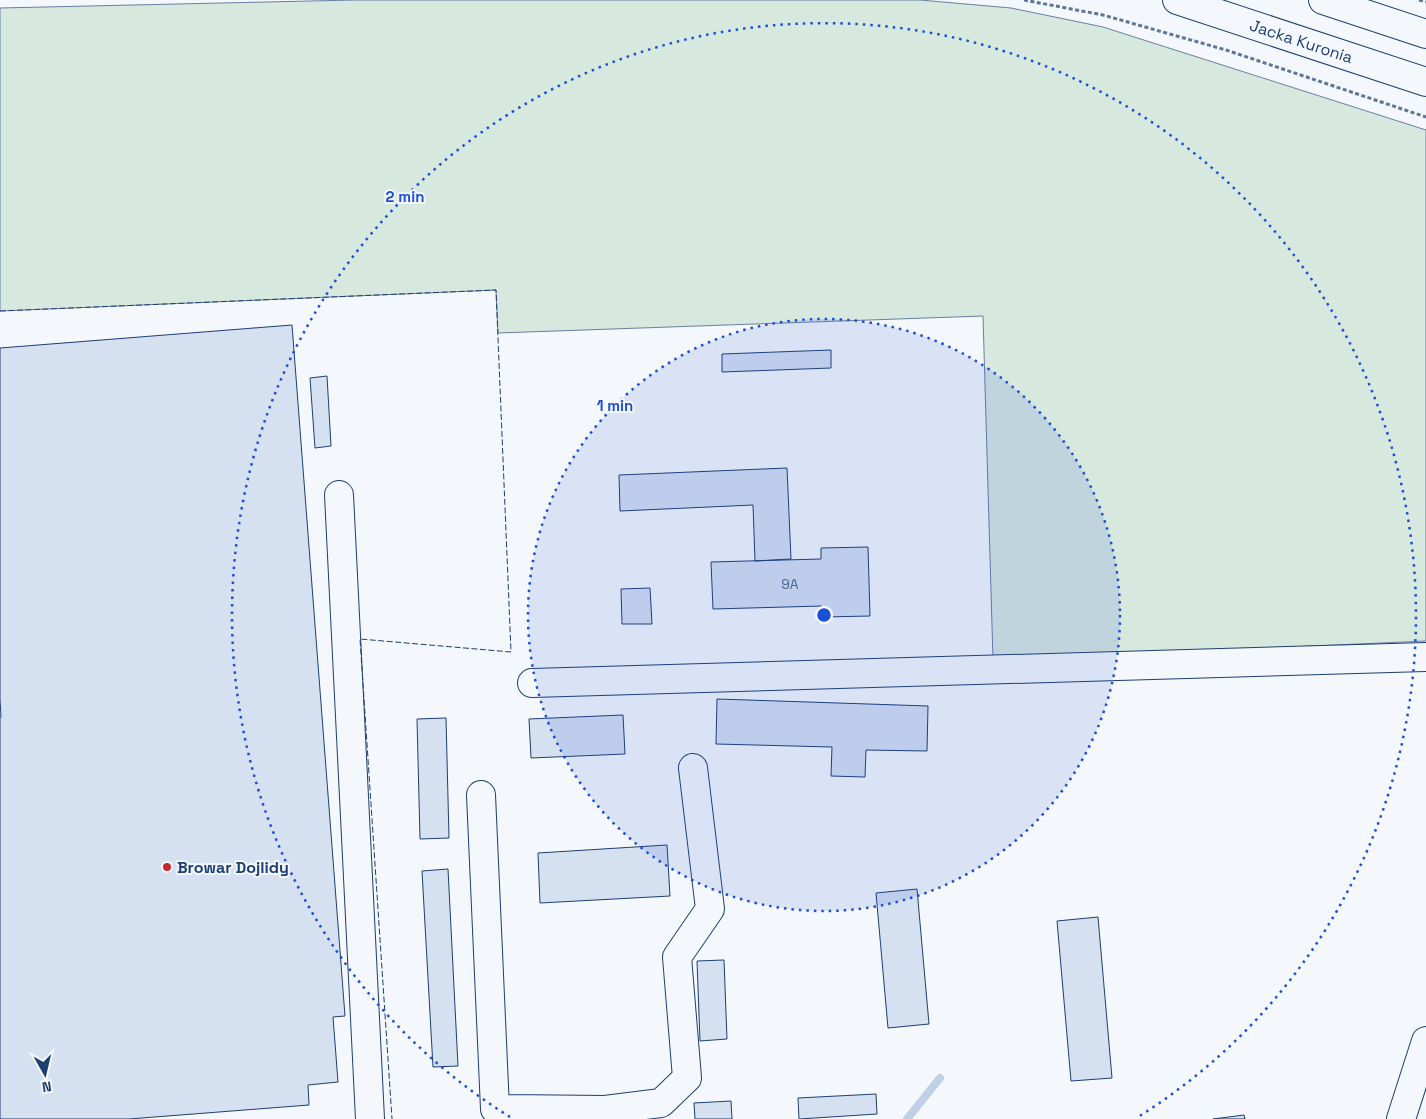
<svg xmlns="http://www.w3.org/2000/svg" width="1426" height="1119" viewBox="0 0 1426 1119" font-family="'Space Grotesk',sans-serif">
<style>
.green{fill:#d7e8df;stroke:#687fa3}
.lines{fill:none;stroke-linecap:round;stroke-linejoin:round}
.stream{stroke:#bed0e5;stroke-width:8}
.building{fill:#d5e0f0;stroke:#1d3f73}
.minor-casing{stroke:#1d3f73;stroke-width:30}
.major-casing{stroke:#1d3f73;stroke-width:30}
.path{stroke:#5e769c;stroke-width:3;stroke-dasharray:4 2.5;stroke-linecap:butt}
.minor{stroke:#f4f7fb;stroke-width:28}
.major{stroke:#f4f7fb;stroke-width:28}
.fence{stroke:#1d3f73;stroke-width:1;stroke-dasharray:6 2.5;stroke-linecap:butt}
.ring{fill:none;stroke:#1d4ed8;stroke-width:2.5;stroke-dasharray:2.5 5}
.poi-dot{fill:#c62828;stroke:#f4f7fb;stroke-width:2}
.labels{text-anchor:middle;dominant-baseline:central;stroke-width:4;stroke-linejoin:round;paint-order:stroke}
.number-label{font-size:14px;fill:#4b6792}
.street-label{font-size:16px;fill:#1d3f73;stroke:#f4f7fb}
.poi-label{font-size:16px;font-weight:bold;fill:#1d3f73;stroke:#f4f7fb;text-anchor:start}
.centre{fill:#1d4ed8;stroke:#f4f7fb;stroke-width:2.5}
.ring-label{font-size:15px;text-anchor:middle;font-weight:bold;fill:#1d4ed8;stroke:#f4f7fb;stroke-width:4;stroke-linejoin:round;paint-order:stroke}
</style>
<rect width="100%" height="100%" fill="#f4f7fb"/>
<!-- green -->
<path class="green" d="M 355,0 L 920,0 L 1011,8 L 1103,27 L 1426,130 L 1426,641 L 993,660 L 983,316 L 498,333 L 496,290 L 0,311 L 0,8 Z"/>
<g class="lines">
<!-- stream -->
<path class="stream" d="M 907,1119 L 940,1078"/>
</g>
<!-- building -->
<path class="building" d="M 292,325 L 345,1016 L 333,1017 L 338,1082 L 308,1085 L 309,1105 L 129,1119 L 0,1119 L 0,717 L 1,717 L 0,699 L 0,348 Z
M 831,350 L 831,368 L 722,372 L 722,354 Z
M 327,376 L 331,446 L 315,448 L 310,378 Z
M 787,468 L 791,559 L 755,561 L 753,505 L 620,511 L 619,475 Z
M 868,547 L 870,616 L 823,617 L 822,606 L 713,609 L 711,562 L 821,559 L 821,548 Z
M 650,588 L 652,624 L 622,624 L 621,589 Z
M 717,699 L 928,706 L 927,751 L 866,750 L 865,777 L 831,776 L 832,747 L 716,744 Z
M 623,715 L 625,754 L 531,758 L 529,719 Z
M 446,718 L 449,838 L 420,839 L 417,719 Z
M 667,845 L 670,896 L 540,903 L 538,853 Z
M 448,869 L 458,1066 L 433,1067 L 422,871 Z
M 917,889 L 929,1024 L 888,1028 L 876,893 Z
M 1098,917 L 1112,1078 L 1071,1081 L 1057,921 Z
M 724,960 L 727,1039 L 700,1041 L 697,961 Z
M 876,1094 L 877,1114 L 799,1119 L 798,1098 Z
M 731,1101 L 732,1119 L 695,1119 L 694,1103 Z
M 1244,1115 L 1245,1119 L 1213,1119 Z"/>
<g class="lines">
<!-- minor casing -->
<g class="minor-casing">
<path id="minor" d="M 339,495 L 370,1119
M 532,683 L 1426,657
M 481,795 L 495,1109 L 605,1110 L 661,1103 L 687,1078 L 677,957 L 710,909 L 693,768
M 1401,1119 L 1426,1041"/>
</g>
<!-- major casing -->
<g class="major-casing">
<g id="major">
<path id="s1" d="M 1177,0 L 1426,82"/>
<path d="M 1323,0 L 1426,34"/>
</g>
</g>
<!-- path -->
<path class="path" d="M 1024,0 L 1103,15 L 1226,50 L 1426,117
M 1419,0 L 1426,2"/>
<!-- minor -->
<use href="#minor" class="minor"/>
<!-- major -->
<use href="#major" class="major"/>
<!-- fence -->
<path class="fence" d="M 0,311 L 496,290 L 511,652 L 360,639 L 392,1119"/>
</g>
<!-- distance rings -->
<circle cx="824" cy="615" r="296" fill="#1d4ed8" fill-opacity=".12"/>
<g class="ring">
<circle cx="824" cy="615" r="296"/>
<path d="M510 1117A592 592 0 1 1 1138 1117"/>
</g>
<!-- markers -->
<circle class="poi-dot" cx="167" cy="867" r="5"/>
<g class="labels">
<!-- number labels -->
<g class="number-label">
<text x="790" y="584">9A</text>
</g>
<!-- street labels -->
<g class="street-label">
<text stroke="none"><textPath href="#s1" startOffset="131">Jacka Kuronia</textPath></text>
</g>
<!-- poi labels -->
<g class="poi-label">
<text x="177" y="867">Browar Dojlidy</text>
</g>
</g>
<circle cx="824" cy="615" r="8" class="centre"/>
<g class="ring-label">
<text x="405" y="202">2 min</text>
<text x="615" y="411">1 min</text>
</g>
<!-- north arrow -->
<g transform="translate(45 1074) rotate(172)" stroke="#f4f7fb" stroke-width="4" paint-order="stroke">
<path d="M0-4L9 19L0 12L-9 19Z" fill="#1d3f73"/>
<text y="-8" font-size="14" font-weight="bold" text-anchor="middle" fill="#1d3f73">N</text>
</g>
</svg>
